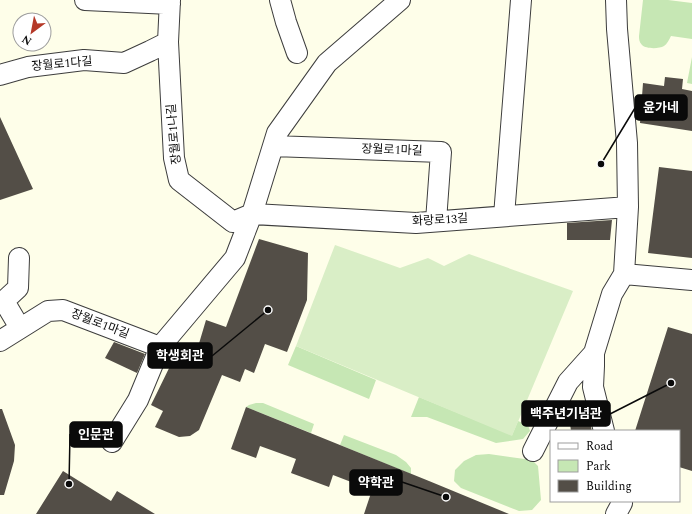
<svg xmlns="http://www.w3.org/2000/svg" width="692" height="514" viewBox="0 0 692 514" font-family="Spectral,'Noto Sans KR',serif">
<style>
.green{fill:#c6e7b4}
.pitch{fill:#d9eec6}
.building{fill:#534e47}
.lines{fill:none;stroke-linecap:round;stroke-linejoin:round}
.street-casing{stroke:#3d3d3d;stroke-width:22}
.street{stroke:#fff;stroke-width:20}
.labels{text-anchor:middle;dominant-baseline:central;stroke-width:4;stroke-linejoin:round;paint-order:stroke}
.street-label{font-size:12px;fill:#0a0a0a;stroke:#fff}
.leader{fill:none;stroke:#0a0a0a;stroke-width:1.5}
.callout-dot{fill:#0a0a0a;stroke:#fff;stroke-width:1.5}
.callout{fill:#0a0a0a;stroke:#0a0a0a;stroke-width:1.5}
.callout-label{font-size:13px;text-anchor:middle;font-weight:bold;fill:#fff}
</style>
<rect width="100%" height="100%" fill="#fefee9"/>
<!-- green -->
<path class="green" d="M 643,0 L 668,0 L 692,3 L 692,39 L 671,36 C 669,40 667,44 664,46 C 659,49 646,49 642,45 C 639,42 639,39 639,36 Z
M 692,57 L 692,84 L 687,83 Z
M 296,346 L 376,380 L 369,399 L 288,365 Z
M 419,397 L 512,435 L 518,421 L 528,425 L 530,431 L 523,439 L 496,443 L 427,417 L 411,417 Z
M 256,403 L 263,403 L 314,424 L 311,433 L 246,407 L 249,405 Z
M 344,435 L 396,455 L 406,462 L 411,468 L 411,474 L 340,445 Z
M 489,454 L 532,460 L 538,466 L 541,500 L 532,510 L 519,511 L 461,488 L 454,481 L 455,470 L 464,461 L 476,455 Z"/>
<!-- pitch -->
<path class="pitch" d="M 335,245 L 400,268 L 428,258 L 444,266 L 469,254 L 573,291 L 512,436 L 296,346 Z"/>
<!-- building -->
<path class="building" d="M 665,77 L 683,79 L 682,89 L 692,91 L 692,131 L 640,123 L 643,83 L 664,86 Z
M 0,117 L 33,189 L 0,200 Z
M 659,167 L 692,171 L 692,258 L 648,253 Z
M 612,220 L 610,240 L 567,240 L 567,223 Z
M 259,239 L 308,253 L 307,300 L 287,352 L 265,344 L 254,373 L 245,369 L 240,382 L 222,375 L 199,430 L 190,436 L 179,437 L 155,427 L 163,411 L 151,405 L 174,358 L 192,367 L 206,320 L 226,327 Z
M 668,327 L 692,334 L 692,471 L 679,467 L 679,431 L 635,431 Z
M 114,342 L 145,354 L 137,373 L 105,358 Z
M 584,404 L 586,406 L 592,431 L 571,431 L 569,416 L 578,405 Z
M 246,407 L 429,481 L 509,514 L 364,514 L 372,490 L 333,475 L 329,487 L 291,473 L 296,459 L 260,446 L 256,458 L 231,449 Z
M 0,409 L 2,409 L 15,445 L 14,461 L 4,495 L 0,495 Z
M 63,471 L 111,501 L 117,491 L 155,514 L 36,514 Z"/>
<g class="lines">
<!-- street casing -->
<g class="street-casing">
<path id="street" d="M 85,0 L 170,4
M 170,0 L 168,42 L 174,158 L 179,180 L 233,222 L 252,214 L 416,223 L 628,207
M 280,0 L 286,22 L 297,53
M 0,75 L 28,67 L 84,60 L 124,63 L 150,51 L 168,42
M 273,146 L 441,152 L 436,221
M 504,216 L 521,0
M 19,258 L 18,288 L 4,301 L 20,328
M 624,274 L 692,280
M 0,341 L 48,311 L 63,310 L 160,347
M 604,431 L 593,387 L 594,366 L 594,353 L 612,294 L 624,274 L 628,207 L 627,143 L 617,29 L 616,0
M 112,442 L 138,400 L 160,347 L 235,258 L 252,214 L 277,133 L 327,63 L 400,0
M 533,451 L 568,382 L 594,353
M 616,514 L 622,503 L 621,501"/>
</g>
<!-- street -->
<use href="#street" class="street"/>
</g>
<g class="labels">
<!-- street labels -->
<g class="street-label">
<text transform="translate(62 64) rotate(-5)">장월로1다길</text>
<text transform="translate(174 134) rotate(-95)">장월로1나길</text>
<text transform="translate(392 150) rotate(2)">장월로1마길</text>
<text transform="translate(440 220) rotate(-3)">화랑로13길</text>
<text transform="translate(100 324) rotate(21)">장월로1마길</text>
</g>
</g>
<!-- callouts -->
<path class="leader" d="M601 164L635 108M268 310L212 356M671 383L610 414M69 484L70 434M446 497L402 482"/>
<g class="callout-dot">
<circle cx="601" cy="164" r="4"/>
<circle cx="268" cy="310" r="4"/>
<circle cx="671" cy="383" r="4"/>
<circle cx="69" cy="484" r="4"/>
<circle cx="446" cy="497" r="4"/>
</g>
<g class="callout">
<rect x="635" y="95" width="52" height="25" rx="4"/>
<rect x="148" y="343" width="64" height="25" rx="4"/>
<rect x="522" y="401" width="88" height="25" rx="4"/>
<rect x="70" y="422" width="52" height="25" rx="4"/>
<rect x="350" y="470" width="52" height="25" rx="4"/>
</g>
<g class="callout-label">
<text x="661" y="112">윤가네</text>
<text x="180" y="360">학생회관</text>
<text x="566" y="418">백주년기념관</text>
<text x="96" y="439">인문관</text>
<text x="376" y="487">약학관</text>
</g>
<!-- legend -->
<rect x="550" y="430" width="130" height="72" fill="#ffffff" stroke="#9d9d9d"/>
<rect x="558" y="443" width="20" height="6" fill="#ffffff" stroke="#9d9d9d"/>
<text x="586" y="450" font-size="12" fill="#0a0a0a">Road</text>
<rect x="558" y="460" width="20" height="12" fill="#c6e7b4" stroke="#9d9d9d"/>
<text x="586" y="470" font-size="12" fill="#0a0a0a">Park</text>
<rect x="558" y="480" width="20" height="12" fill="#534e47" stroke="#9d9d9d"/>
<text x="586" y="490" font-size="12" fill="#0a0a0a">Building</text>
<!-- north arrow -->
<g transform="translate(32 32) rotate(212)"><circle r="19" fill="#ffffff" stroke="#9d9d9d"/>
<path d="M0-3L7 15L0 10L-7 15Z" fill="#b53928"/>
<text y="-6" font-size="11" font-weight="bold" text-anchor="middle" fill="#0a0a0a">N</text>
</g>
</svg>
